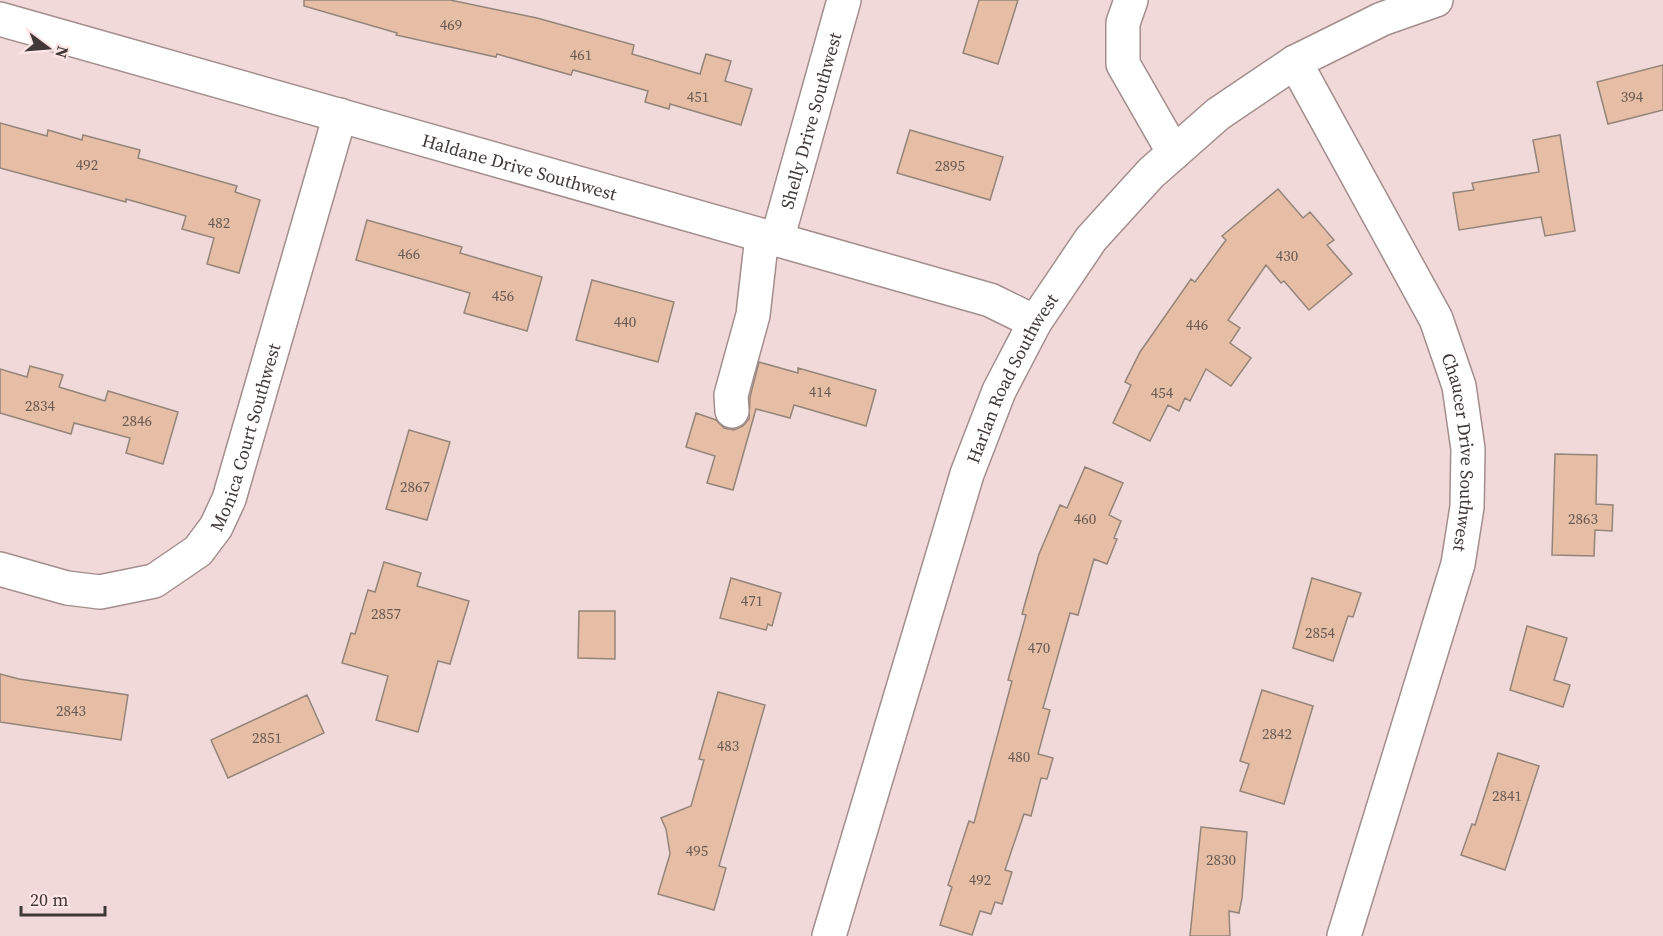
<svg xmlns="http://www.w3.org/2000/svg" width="1663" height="936" viewBox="0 0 1663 936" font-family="'Source Serif 4',serif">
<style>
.building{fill:#e6bea5;stroke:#95847a;stroke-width:1.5}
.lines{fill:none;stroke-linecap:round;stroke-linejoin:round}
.minor-casing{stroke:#a38d8d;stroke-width:36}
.minor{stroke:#fff;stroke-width:33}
.labels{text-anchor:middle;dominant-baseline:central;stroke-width:5;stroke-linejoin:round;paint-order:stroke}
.number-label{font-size:15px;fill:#6a5a53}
.street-label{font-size:18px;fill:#413838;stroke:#fde6e5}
</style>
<rect width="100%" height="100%" fill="#f0d9d8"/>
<!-- building -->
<path class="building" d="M 304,0 L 450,0 L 537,18 L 634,45 L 632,54 L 700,74 L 706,54 L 731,61 L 725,81 L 752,89 L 741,125 L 670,104 L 669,109 L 645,102 L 648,91 L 573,70 L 571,75 L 497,54 L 496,57 L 396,35 L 397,33 L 304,6 Z
M 979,0 L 1018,0 L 998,64 L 963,53 Z
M 1663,65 L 1663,110 L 1608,124 L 1597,82 Z
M 0,123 L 47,136 L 48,130 L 82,140 L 83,135 L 140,150 L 138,158 L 237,186 L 235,192 L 260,200 L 239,273 L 207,264 L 214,238 L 182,229 L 186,216 L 126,199 L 126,202 L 0,168 Z
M 910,130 L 1003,157 L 990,200 L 897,173 Z
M 1560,135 L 1575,231 L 1545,236 L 1541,217 L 1459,230 L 1453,193 L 1474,190 L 1472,183 L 1539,172 L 1533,140 Z
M 1278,189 L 1303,218 L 1310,212 L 1334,240 L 1327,245 L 1352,274 L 1309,310 L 1284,281 L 1281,283 L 1266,265 L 1228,320 L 1240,328 L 1230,343 L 1251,358 L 1231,386 L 1206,369 L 1190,401 L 1185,398 L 1179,411 L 1168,405 L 1150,441 L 1113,423 L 1131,385 L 1125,382 L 1140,352 L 1191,279 L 1195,282 L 1226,240 L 1222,236 Z
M 367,220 L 462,247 L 460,253 L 542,277 L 527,331 L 464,313 L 470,293 L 356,260 Z
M 592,280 L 674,302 L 658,362 L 576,340 Z
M 759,362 L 798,373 L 798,368 L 876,390 L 866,426 L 794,405 L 790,418 L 756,409 L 733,490 L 707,483 L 715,456 L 686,447 L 696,413 L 716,420 L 724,428 L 734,430 L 743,426 L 749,419 L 750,397 Z
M 30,366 L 63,375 L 59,387 L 105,401 L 108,391 L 178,412 L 163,464 L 126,453 L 130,438 L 74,423 L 71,434 L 0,413 L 0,369 L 27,377 Z
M 409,430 L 450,442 L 427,520 L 386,509 Z
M 1555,454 L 1597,455 L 1596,504 L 1613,505 L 1612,531 L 1595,530 L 1594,556 L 1552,555 Z
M 1085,467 L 1123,483 L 1109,515 L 1121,521 L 1114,538 L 1117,539 L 1107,564 L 1094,559 L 1078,615 L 1070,613 L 1043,708 L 1050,710 L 1038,754 L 1053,758 L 1047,779 L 1041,778 L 1031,816 L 1024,814 L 1005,870 L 1012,872 L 1002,904 L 995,902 L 991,914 L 980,911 L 972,935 L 940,925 L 952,887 L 948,885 L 969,821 L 974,823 L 1012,681 L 1008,680 L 1026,615 L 1022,614 L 1039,554 L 1060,505 L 1067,508 Z
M 384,562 L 421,573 L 417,586 L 469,601 L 450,664 L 438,661 L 418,732 L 376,720 L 388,676 L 342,663 L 351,633 L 355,634 L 368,590 L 375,592 Z
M 731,578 L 781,593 L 772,626 L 768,624 L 766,630 L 720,618 Z
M 1312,578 L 1361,593 L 1353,617 L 1348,616 L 1333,661 L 1293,648 Z
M 579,611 L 615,611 L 615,659 L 578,658 Z
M 1527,626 L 1567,638 L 1554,680 L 1570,685 L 1563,707 L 1510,690 Z
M 0,674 L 19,679 L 128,695 L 121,740 L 0,722 Z
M 1262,690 L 1313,706 L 1284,804 L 1240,791 L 1249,764 L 1240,761 Z
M 718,692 L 765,705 L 719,866 L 726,868 L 714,910 L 658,894 L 670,854 L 666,829 L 661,818 L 691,806 L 704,760 L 699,759 Z
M 307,695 L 324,733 L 228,778 L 211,740 Z
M 1498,753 L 1539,766 L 1505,870 L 1461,855 L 1472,824 L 1475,825 Z
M 1201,827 L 1247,832 L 1242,898 L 1239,913 L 1229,911 L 1230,936 L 1190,936 Z"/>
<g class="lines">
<!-- minor casing -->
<g class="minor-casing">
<g id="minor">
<path d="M 1131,0 L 1123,23 L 1123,64 L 1174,153"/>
<path id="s1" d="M 0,19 L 990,300 L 1035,322"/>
<path id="s2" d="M 1295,62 L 1436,319 L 1459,386 L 1468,449 L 1467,507 L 1458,564 L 1344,936"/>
<path id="s3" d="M 777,240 L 844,0"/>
<path d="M 732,411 L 731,395 L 753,315 L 762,236"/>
<path id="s4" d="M 0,569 L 67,588 L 100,592 L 154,581 L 198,551 L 216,527 L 229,499 L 340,115"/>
<path id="s5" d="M 829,936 L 967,474 L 999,391 L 1035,322 L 1091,239 L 1151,173 L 1218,114 L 1295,62 L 1382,19 L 1436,0"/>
</g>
</g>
<!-- minor -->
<use href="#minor" class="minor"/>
</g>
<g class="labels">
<!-- number labels -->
<g class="number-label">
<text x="451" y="24">469</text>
<text x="581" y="54">461</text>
<text x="698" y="96">451</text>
<text x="1632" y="96">394</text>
<text x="87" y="164">492</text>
<text x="950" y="165">2895</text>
<text x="219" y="222">482</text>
<text x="409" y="253">466</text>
<text x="1287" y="255">430</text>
<text x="503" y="295">456</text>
<text x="625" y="321">440</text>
<text x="1197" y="324">446</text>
<text x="820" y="391">414</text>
<text x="1162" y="392">454</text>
<text x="40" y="405">2834</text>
<text x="137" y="420">2846</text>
<text x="415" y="486">2867</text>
<text x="1085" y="518">460</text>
<text x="1583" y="518">2863</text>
<text x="752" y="600">471</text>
<text x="386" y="613">2857</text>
<text x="1320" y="632">2854</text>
<text x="1039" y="647">470</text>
<text x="71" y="710">2843</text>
<text x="1277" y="733">2842</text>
<text x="267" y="737">2851</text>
<text x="728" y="745">483</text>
<text x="1019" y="756">480</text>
<text x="1507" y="795">2841</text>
<text x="697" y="850">495</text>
<text x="1221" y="859">2830</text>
<text x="980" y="879">492</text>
</g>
<!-- street labels -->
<g class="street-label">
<text stroke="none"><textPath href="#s3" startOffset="124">Shelly Drive Southwest</textPath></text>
<text stroke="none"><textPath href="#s1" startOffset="540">Haldane Drive Southwest</textPath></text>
<text stroke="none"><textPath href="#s5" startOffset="588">Harlan Road Southwest</textPath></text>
<text stroke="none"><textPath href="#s4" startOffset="336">Monica Court Southwest</textPath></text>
<text stroke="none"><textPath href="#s2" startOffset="430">Chaucer Drive Southwest</textPath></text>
</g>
</g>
<!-- north arrow -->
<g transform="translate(48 48) rotate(106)" stroke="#fde6e5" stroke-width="4.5" paint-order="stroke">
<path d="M0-4.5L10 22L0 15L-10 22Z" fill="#413838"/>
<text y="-9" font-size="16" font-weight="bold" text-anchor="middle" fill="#413838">N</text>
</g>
<!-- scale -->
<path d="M21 906v9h84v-9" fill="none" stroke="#413838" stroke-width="3"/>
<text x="30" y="906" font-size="18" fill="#413838" stroke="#fde6e5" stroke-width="4.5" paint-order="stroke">20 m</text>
</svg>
